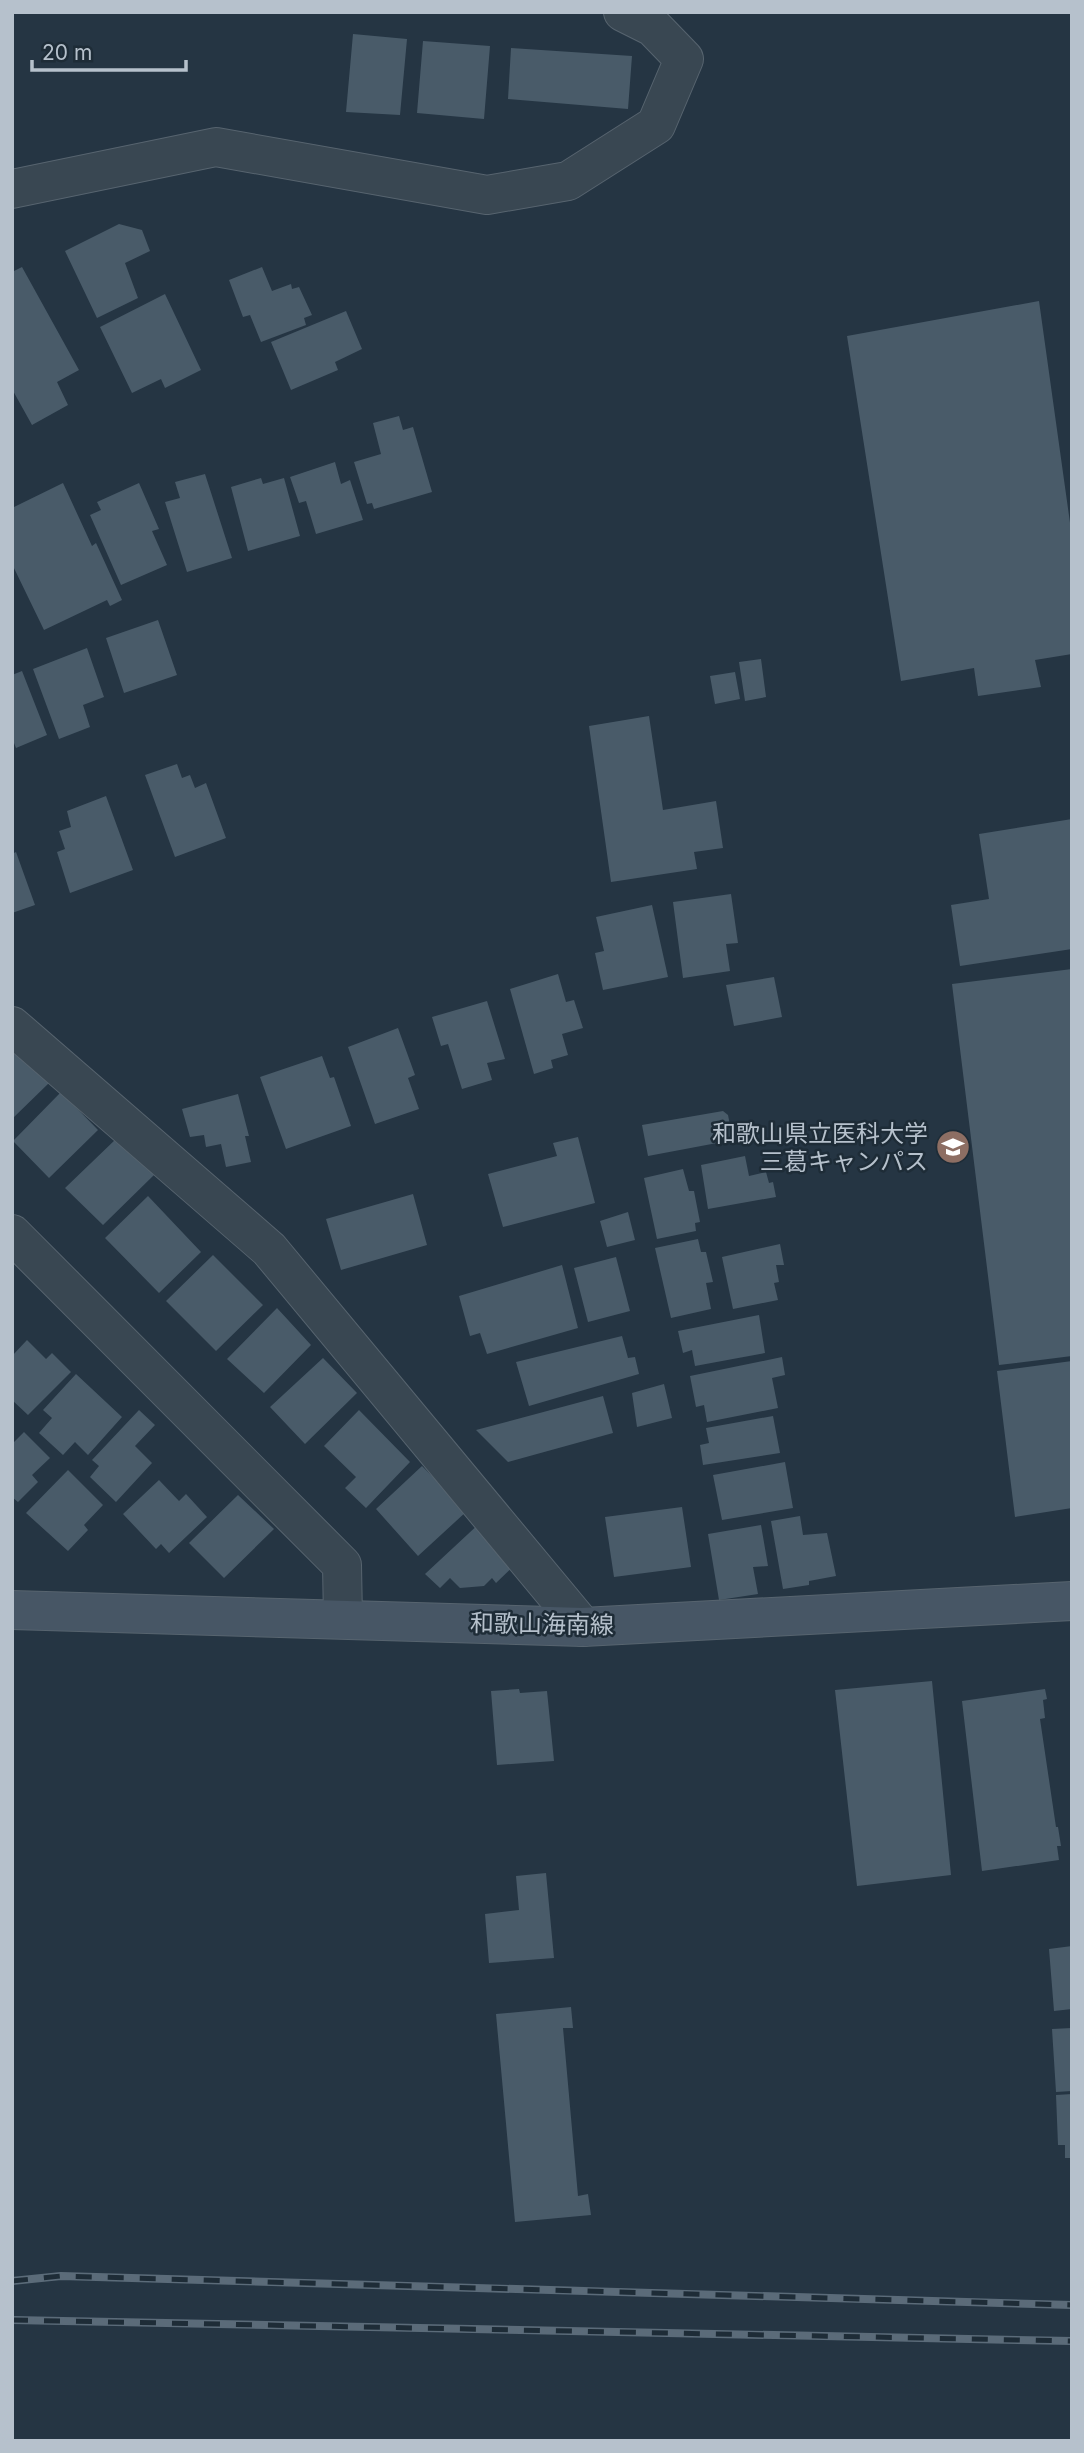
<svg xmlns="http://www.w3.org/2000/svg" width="1084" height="2453" viewBox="0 0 1084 2453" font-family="Inter,'Noto Sans JP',sans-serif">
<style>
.building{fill:#495b69}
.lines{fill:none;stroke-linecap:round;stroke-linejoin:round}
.minor-casing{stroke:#57646f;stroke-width:40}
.secondary-casing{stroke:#57646f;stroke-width:40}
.minor{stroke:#394752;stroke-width:38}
.secondary{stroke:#475665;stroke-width:38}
.rail-casing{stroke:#5b6b79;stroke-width:8}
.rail{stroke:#1e2c37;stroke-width:5;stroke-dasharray:16;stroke-linecap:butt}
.labels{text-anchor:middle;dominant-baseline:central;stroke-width:5;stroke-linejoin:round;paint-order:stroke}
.poi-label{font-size:24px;fill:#b6c1cc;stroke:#1e2c37;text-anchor:end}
.street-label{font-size:24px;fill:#b6c1cc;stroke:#1e2c37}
</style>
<rect width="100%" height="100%" fill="#253543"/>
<!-- building -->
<path class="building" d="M 353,34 L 407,39 L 400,115 L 346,112 Z
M 423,41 L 490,46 L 484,119 L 417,113 Z
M 511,48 L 632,56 L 628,109 L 508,99 Z
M 119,224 L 142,230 L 150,251 L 125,263 L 138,298 L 97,318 L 65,251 Z
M 22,267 L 79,370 L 57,382 L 68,405 L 32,425 L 12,389 L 12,272 Z
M 262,267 L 272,291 L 291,284 L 292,289 L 299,287 L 312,315 L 304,318 L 306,325 L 261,342 L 250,315 L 243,317 L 229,280 Z
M 165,294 L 201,370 L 165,388 L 161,379 L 132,393 L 100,327 Z
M 1039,301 L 1072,537 L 1072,654 L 1035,660 L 1041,687 L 978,696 L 974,668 L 901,681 L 847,336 Z
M 346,311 L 362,349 L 335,362 L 338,370 L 291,390 L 271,342 Z
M 399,416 L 403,430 L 413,427 L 432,492 L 374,509 L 372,503 L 367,504 L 354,462 L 381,454 L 373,423 Z
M 335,462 L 341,484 L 350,480 L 363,520 L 316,534 L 306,501 L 299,503 L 290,477 Z
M 205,474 L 232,558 L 187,572 L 165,502 L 180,498 L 175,482 Z
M 261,478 L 263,484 L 284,478 L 300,536 L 248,551 L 231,487 Z
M 63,483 L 92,546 L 96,543 L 122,600 L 110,606 L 107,600 L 44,630 L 12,564 L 12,508 Z
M 139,483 L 159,529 L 152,531 L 167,565 L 121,585 L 90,515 L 101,510 L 97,502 Z
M 158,620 L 177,675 L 124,693 L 106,638 Z
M 87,648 L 104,697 L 83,705 L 90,727 L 59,739 L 33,669 Z
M 761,659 L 766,697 L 745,701 L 739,662 Z
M 22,671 L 47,735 L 16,748 L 14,743 L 12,744 L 12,675 Z
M 735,672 L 740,699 L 715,704 L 710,676 Z
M 649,716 L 663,810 L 716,801 L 723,848 L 694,852 L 697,869 L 611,882 L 589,726 Z
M 177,764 L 182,778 L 190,775 L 195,788 L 206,783 L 226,838 L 175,857 L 145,775 Z
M 106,796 L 133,870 L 70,893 L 57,852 L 65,849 L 59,831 L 71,827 L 67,811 Z
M 1072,819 L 1072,949 L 960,966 L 951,905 L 989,899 L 979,834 Z
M 16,852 L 35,905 L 12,913 L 12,854 Z
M 731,894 L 738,943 L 726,944 L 730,971 L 683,978 L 673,902 Z
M 652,905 L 668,977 L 603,990 L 595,953 L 604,951 L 596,917 Z
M 1072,969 L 1072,1356 L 999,1365 L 952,984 Z
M 558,974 L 566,1002 L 574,1000 L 583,1028 L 562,1034 L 568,1055 L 551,1060 L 553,1068 L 534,1074 L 510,989 Z
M 774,977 L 782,1017 L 734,1026 L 726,985 Z
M 487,1001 L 505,1059 L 487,1063 L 492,1080 L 462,1089 L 448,1044 L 441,1046 L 432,1017 Z
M 398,1028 L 415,1075 L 408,1078 L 419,1109 L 375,1124 L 348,1047 Z
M 12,1047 L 50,1082 L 12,1119 Z
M 322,1056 L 330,1078 L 334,1077 L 351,1126 L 286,1149 L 260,1077 Z
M 61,1092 L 98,1130 L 49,1178 L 13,1141 Z
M 238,1094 L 249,1136 L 245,1136 L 251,1162 L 226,1167 L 221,1144 L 206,1147 L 204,1135 L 190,1137 L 182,1109 Z
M 723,1111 L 728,1115 L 733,1140 L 648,1156 L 642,1125 Z
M 578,1137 L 595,1203 L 503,1227 L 488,1174 L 557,1156 L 553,1143 Z
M 117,1138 L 154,1175 L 103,1225 L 65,1188 Z
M 745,1156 L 749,1176 L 766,1172 L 769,1183 L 773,1182 L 776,1197 L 708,1209 L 701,1165 Z
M 683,1169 L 689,1191 L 694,1191 L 700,1222 L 695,1223 L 696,1231 L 657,1239 L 644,1178 Z
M 413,1194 L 427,1245 L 341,1270 L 326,1219 Z
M 148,1196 L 201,1252 L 159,1293 L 105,1238 Z
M 628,1212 L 635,1240 L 607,1247 L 600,1221 Z
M 698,1239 L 701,1252 L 706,1252 L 713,1282 L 706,1283 L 711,1309 L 671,1318 L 655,1248 Z
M 780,1244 L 784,1265 L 776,1265 L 779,1282 L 774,1283 L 778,1300 L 733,1309 L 722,1257 Z
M 213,1255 L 263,1305 L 216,1351 L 166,1301 Z
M 616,1257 L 630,1311 L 588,1322 L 574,1268 Z
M 562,1265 L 578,1328 L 487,1354 L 480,1333 L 470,1336 L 459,1296 Z
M 277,1308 L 311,1345 L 264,1393 L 227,1359 Z
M 759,1315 L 765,1353 L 695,1366 L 692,1350 L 683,1353 L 678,1331 Z
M 622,1336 L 628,1358 L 635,1357 L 639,1374 L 529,1406 L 516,1362 Z
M 27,1340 L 46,1359 L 52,1353 L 71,1372 L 28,1415 L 12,1400 L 12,1356 Z
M 782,1357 L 785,1375 L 772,1378 L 778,1408 L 707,1422 L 704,1405 L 696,1407 L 690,1376 Z
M 323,1358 L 357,1393 L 305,1444 L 270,1407 Z
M 1072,1361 L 1072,1508 L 1015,1517 L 997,1371 Z
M 76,1374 L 122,1417 L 88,1455 L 75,1442 L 63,1455 L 39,1433 L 52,1418 L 43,1410 Z
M 664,1384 L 672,1418 L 637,1427 L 632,1393 Z
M 603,1396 L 613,1433 L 508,1462 L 476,1430 Z
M 139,1410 L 155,1425 L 135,1446 L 152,1463 L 116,1502 L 90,1477 L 99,1466 L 92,1460 Z
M 359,1410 L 410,1462 L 366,1508 L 345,1488 L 356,1477 L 324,1446 Z
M 773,1416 L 780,1453 L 703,1465 L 700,1445 L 709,1443 L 706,1428 Z
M 24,1432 L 50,1458 L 32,1475 L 38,1482 L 18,1502 L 12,1497 L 12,1444 Z
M 785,1462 L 793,1508 L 722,1520 L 713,1475 Z
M 422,1466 L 467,1511 L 418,1556 L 376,1509 Z
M 68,1470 L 103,1505 L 84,1525 L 88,1530 L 68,1551 L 26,1513 Z
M 159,1480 L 179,1501 L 186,1494 L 207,1517 L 169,1553 L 161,1544 L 156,1549 L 123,1514 Z
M 238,1495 L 274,1529 L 224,1578 L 189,1543 Z
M 682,1507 L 691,1567 L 614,1577 L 605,1517 Z
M 800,1516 L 803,1535 L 827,1533 L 836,1576 L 809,1581 L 809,1585 L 783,1589 L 771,1521 Z
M 482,1521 L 521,1559 L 496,1583 L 492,1578 L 484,1586 L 460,1588 L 450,1578 L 440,1588 L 425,1574 Z
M 761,1525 L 768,1566 L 753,1567 L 758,1594 L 719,1600 L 708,1534 Z
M 932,1681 L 951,1875 L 857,1886 L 835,1690 Z
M 519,1689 L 520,1693 L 547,1691 L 554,1761 L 497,1765 L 491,1691 Z
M 1045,1689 L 1047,1699 L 1043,1700 L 1045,1718 L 1040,1719 L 1056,1827 L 1058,1827 L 1061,1846 L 1057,1846 L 1059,1860 L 982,1871 L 962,1701 Z
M 546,1873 L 554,1958 L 489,1963 L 485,1914 L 519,1910 L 516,1876 Z
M 1072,1946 L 1072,2009 L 1054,2011 L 1049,1949 Z
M 571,2007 L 573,2028 L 563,2028 L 578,2196 L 588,2194 L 591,2215 L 515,2222 L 496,2014 Z
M 1072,2028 L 1072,2091 L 1056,2092 L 1052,2029 Z
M 1072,2094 L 1072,2158 L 1065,2158 L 1065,2145 L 1058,2145 L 1056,2095 Z"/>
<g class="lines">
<!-- minor casing -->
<g class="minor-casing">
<path id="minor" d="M 12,189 L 216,147 L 487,195 L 568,181 L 656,125 L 684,59 L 653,27 L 623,12
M 12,1026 L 269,1249 L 583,1627
M 12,1234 L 342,1565 L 343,1619"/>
</g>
<!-- secondary casing -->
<g class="secondary-casing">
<path id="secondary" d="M 12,1610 L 583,1627 L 1072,1601"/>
</g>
<!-- minor -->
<use href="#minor" class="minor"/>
<!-- secondary -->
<use href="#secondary" class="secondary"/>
<!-- rail casing -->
<g class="rail-casing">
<path id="rail" d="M 12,2281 L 61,2276 L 1072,2305
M 12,2320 L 1072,2341"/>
</g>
<!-- rail -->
<use href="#rail" class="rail"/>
</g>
<!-- icons -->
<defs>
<g id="university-disc" transform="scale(1.75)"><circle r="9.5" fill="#8d6e63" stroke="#1e2c37"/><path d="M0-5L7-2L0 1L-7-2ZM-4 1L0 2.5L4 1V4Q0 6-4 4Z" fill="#fff"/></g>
</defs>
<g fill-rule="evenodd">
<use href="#university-disc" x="953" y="1147"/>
</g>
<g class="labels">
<!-- poi labels -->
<g class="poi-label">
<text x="928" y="1133">和歌山県立医科大学<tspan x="928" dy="28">三葛キャンパス</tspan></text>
</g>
<!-- street labels -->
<g class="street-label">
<text transform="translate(542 1624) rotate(1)">和歌山海南線</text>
</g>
</g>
<!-- border -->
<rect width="1084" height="2453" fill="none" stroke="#b6c1cc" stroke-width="28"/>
<!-- scale -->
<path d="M32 60v10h154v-10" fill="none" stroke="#b6c1cc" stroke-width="3.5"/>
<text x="42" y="60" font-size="21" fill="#b6c1cc" stroke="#1e2c37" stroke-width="5" paint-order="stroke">20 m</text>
</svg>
